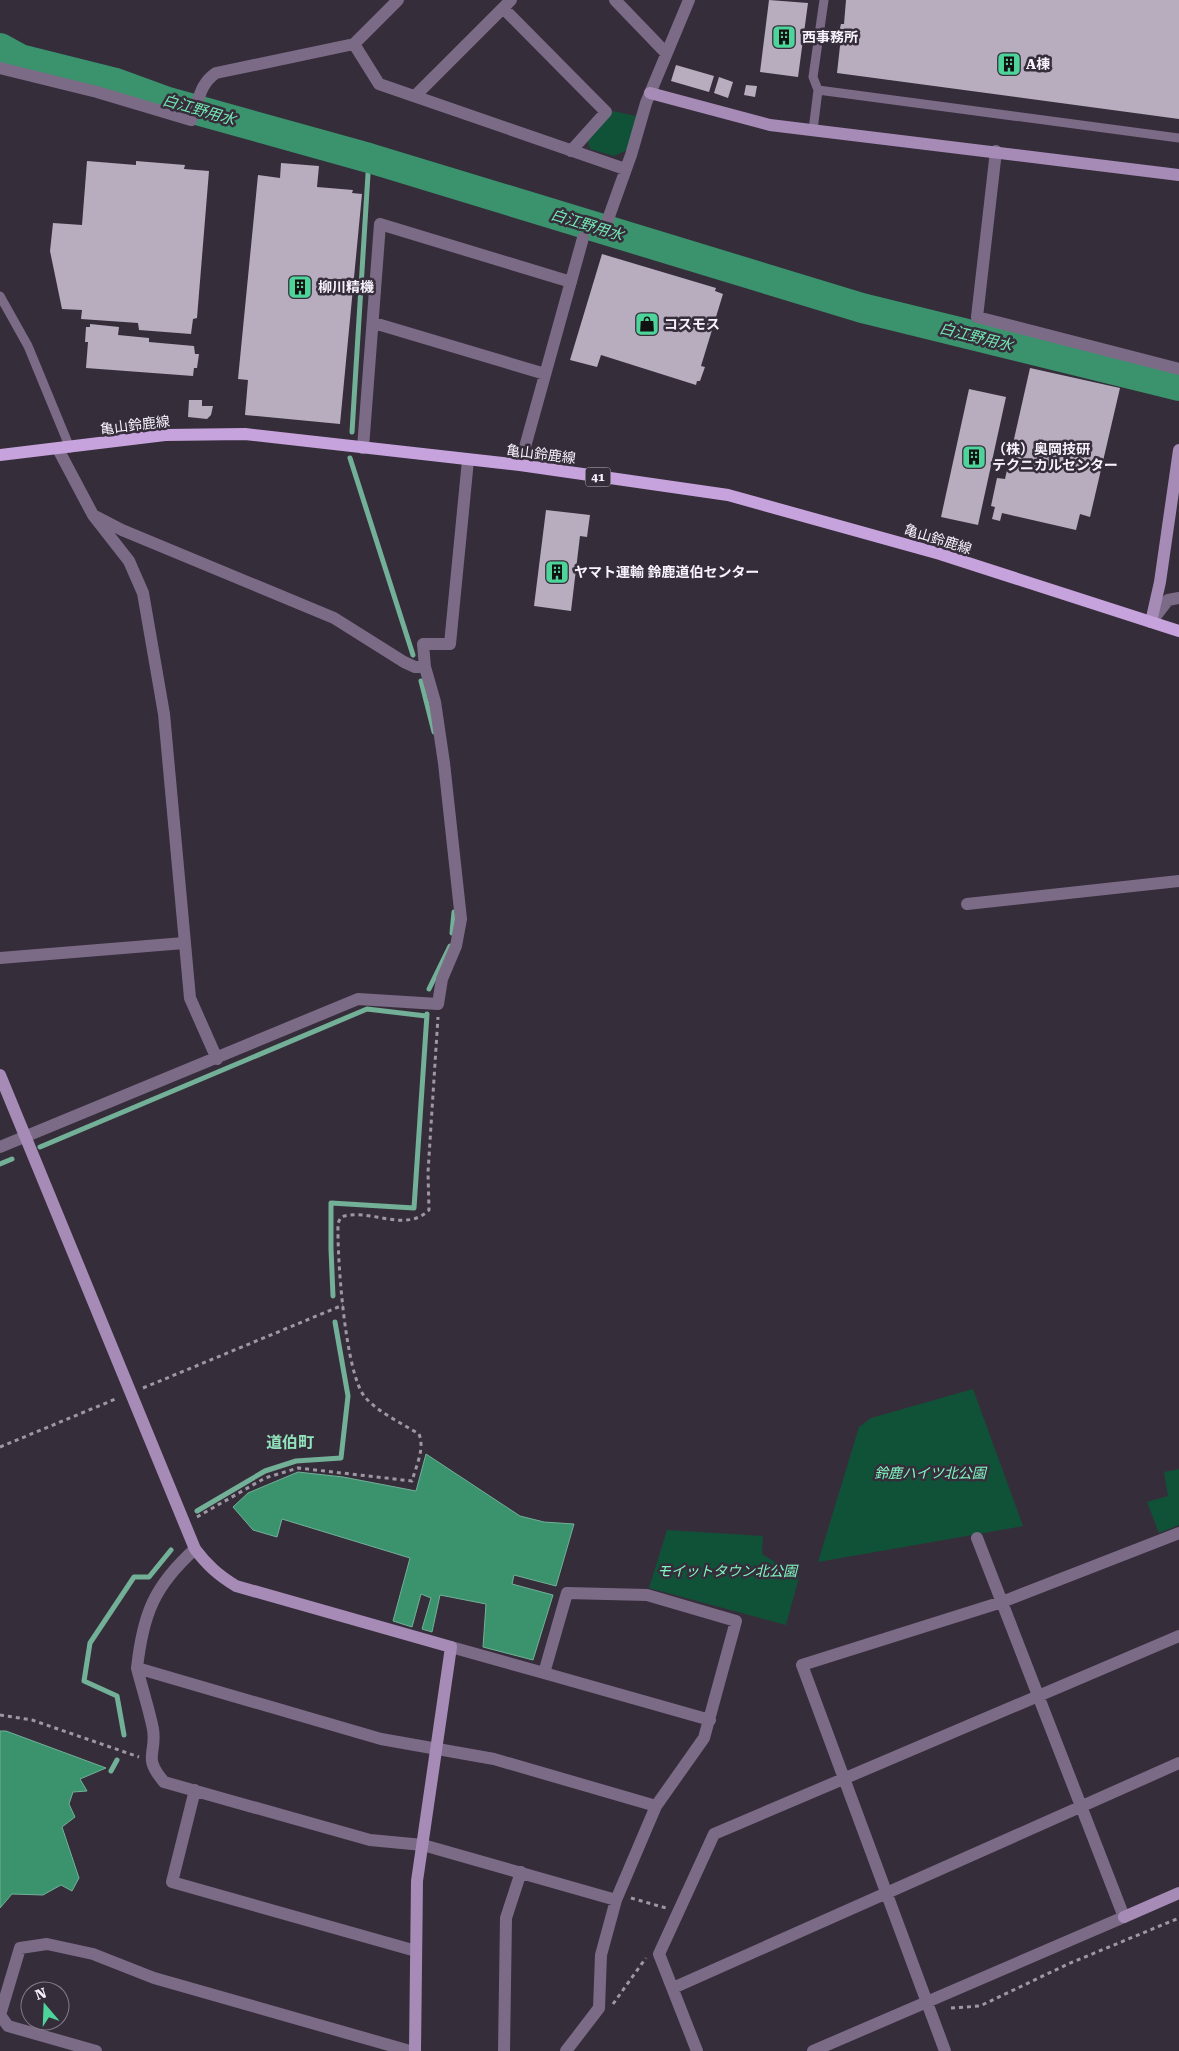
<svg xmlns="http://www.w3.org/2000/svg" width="1179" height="2051" viewBox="0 0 1179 2051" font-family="'Roboto Serif','Noto Sans JP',serif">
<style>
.green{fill:#105238}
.water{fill:#3a936d;stroke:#73b098}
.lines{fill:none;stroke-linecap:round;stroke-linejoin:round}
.stream{stroke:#73b098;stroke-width:5}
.river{stroke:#3a936d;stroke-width:30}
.building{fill:#b7adbe}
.path{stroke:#9f98a3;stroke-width:3;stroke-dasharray:4 4;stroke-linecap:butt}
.lane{stroke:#7c6b87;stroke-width:9}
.street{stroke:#7c6b87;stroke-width:12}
.secondary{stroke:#a68bb7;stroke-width:12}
.primary{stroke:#c6a3dc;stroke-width:12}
.labels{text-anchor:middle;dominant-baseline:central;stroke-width:5;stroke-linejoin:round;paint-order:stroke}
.shield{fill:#362d3b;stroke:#bdb7c1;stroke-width:1}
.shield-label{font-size:12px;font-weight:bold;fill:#f7f2fb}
.poi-label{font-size:14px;font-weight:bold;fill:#f7f2fb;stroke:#362d3b;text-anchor:start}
.street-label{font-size:14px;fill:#f7f2fb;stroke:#362d3b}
.park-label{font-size:14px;font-style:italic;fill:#80f8c1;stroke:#362d3b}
.water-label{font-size:15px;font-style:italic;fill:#73eab4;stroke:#362d3b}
.quarter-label{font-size:16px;font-weight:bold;fill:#91e4bc;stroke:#362d3b}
</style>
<rect width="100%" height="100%" fill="#362d3b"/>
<!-- green -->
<path class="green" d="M 613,111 L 636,116 L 627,150 L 614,156 L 590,149 L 587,139 Z
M 973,1389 L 1023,1526 L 818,1562 L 859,1427 L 871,1418 Z
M 1179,1469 L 1179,1525 L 1159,1533 L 1147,1502 L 1168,1496 L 1164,1472 Z
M 667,1530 L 763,1536 L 762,1554 L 799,1577 L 786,1625 L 649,1588 Z"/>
<!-- water -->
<path class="water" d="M 426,1454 L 520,1516 L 544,1522 L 574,1524 L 556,1586 L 514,1575 L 512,1584 L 553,1595 L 533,1660 L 483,1647 L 486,1604 L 440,1595 L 432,1632 L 422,1629 L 431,1598 L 421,1594 L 412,1627 L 393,1621 L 410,1558 L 282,1519 L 277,1537 L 253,1530 L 233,1507 L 248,1493 L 298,1472 L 343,1477 L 416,1491 Z
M 0,1731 L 6,1731 L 106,1768 L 80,1779 L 87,1791 L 73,1792 L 69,1804 L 75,1817 L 62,1827 L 79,1878 L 72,1891 L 61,1885 L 43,1895 L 12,1894 L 0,1908 Z"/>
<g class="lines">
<!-- stream -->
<path class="stream" d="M 352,432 L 369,158
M 350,458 L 413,655
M 421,681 L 434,732
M 452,933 L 454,912
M 429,989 L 450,946
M 40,1147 L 367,1009 L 426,1016
M 0,1164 L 12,1159
M 333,1296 L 331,1249 L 331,1203 L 414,1208 L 427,1014
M 197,1511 L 265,1471 L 296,1461 L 341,1458 L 348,1396 L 335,1322
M 124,1735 L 117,1696 L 84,1681 L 90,1643 L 134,1577 L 149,1577 L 171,1550
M 111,1771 L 117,1760"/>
<!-- river -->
<path class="river" d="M 0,48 L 20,59 L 116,83 L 168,102 L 369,158 L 862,308 L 1179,386"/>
</g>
<!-- building -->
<path class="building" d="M 769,0 L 808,3 L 798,77 L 760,72 Z
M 846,0 L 1179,0 L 1179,119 L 837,73 L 841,37 L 838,36 L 841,24 L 844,24 Z
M 676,65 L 714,76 L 709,92 L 671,81 Z
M 719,77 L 733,82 L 728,98 L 714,93 Z
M 746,85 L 757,86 L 755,97 L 744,95 Z
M 87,161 L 136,165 L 136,161 L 185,165 L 184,169 L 209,171 L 197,318 L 193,319 L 191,334 L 139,330 L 138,323 L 81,319 L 82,310 L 62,309 L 50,251 L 53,223 L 82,225 Z
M 281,163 L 319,166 L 317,187 L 353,190 L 352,193 L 362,194 L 340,424 L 245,415 L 248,380 L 238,379 L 258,175 L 280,178 Z
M 602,254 L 716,288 L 715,291 L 723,294 L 701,366 L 705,367 L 700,381 L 697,381 L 696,385 L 601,355 L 597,367 L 570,360 Z
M 90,324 L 119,327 L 118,335 L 149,338 L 149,342 L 194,346 L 195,354 L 199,354 L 197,368 L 194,368 L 193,376 L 86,368 L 88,342 L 85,342 L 86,327 L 90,327 Z
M 1030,368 L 1120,388 L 1090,517 L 1080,514 L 1076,530 L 1002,513 L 1000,521 L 992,519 L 995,507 L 991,506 L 997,478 L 1005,479 Z
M 969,389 L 1006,397 L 978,525 L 941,517 Z
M 189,400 L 202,400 L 202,406 L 213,406 L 211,415 L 207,419 L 188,417 Z
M 546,510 L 590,515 L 587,537 L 580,536 L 571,611 L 534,606 Z"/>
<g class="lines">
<!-- path -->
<path class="path" d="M 143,1388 L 343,1305
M 0,1447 L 118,1398
M 197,1517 L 265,1478 L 298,1468 L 412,1481 C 416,1466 425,1449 419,1434 C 403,1424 376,1411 365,1397 C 345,1374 337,1256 338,1223 L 341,1217 C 369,1207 405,1234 429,1210 L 428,1172 L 438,1017
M 0,1715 L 32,1720 L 139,1757
M 631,1898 L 666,1908
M 613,2004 L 646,1958
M 951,2008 L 980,2006 L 1068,1964 L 1179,1918"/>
<!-- lane -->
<path class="lane" d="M 818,90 L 1179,138
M 813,130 L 818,90 L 813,77 L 824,0
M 0,296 L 28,346 L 70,448"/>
<!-- street -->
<path class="street" d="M 398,0 L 354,44 L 379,84 L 625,169
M 615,0 L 666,53
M 503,8 L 606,112 L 571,151
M 0,68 L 97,92 L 191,120 C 199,102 199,84 216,73 L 354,44
M 415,96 L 511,0
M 996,151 L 977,317 L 1179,369
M 607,222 L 631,155 L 646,103 L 689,0
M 374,323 L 545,374
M 363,448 L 380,224 L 571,282
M 58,449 L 93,515 L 122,530 L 334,618 L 404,662 L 415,667 L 425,667
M 520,465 L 583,238
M 93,515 L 129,561 L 143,593 L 164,714 L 190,998 L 217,1059
M 1151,622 L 1168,600 L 1179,598
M 967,904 L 1179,881
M 0,958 L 184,943
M 0,1147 L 358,999 L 438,1004 L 442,979 L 456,946 L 461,919 L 444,763 L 435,702 L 425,667 L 423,644 L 450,644 L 468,460
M 195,1549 C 154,1586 143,1614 137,1668 L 381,1739 L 494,1759 L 656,1806
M 451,1647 L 544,1673 L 567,1593 L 647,1595 L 736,1621 L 704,1738 L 656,1806 L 616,1900 L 601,1955 L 599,2008 L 566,2051
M 137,1668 C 142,1688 149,1709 153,1729 C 157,1755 142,1756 164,1782 L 370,1840 L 423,1845 L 616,1900
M 544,1673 L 710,1720
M 195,1790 L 172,1882 L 416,1951
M 673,1988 L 1179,1763
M 0,2015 L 20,1948 L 47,1944 L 93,1954 L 154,1978 L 410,2051
M 0,2015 L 8,2026 L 96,2051
M 504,2051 L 506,1918 L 521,1872
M 697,2051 L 659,1954 L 714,1834 L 1179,1636
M 813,2051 L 1124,1917 L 977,1538
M 945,2051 L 802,1665 L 1002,1602 L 1179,1533"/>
<!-- secondary -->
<path class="secondary" d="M 650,93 L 770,125 L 1179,175
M 1151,622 L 1160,582 L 1179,450
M 0,1075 L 195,1549 C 207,1565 218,1575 236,1586 L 451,1647 L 417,1881 L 415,2051
M 1124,1917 L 1179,1893"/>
<!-- primary -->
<path class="primary" d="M 0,455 L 165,435 L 245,434 L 520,465 L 728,495 L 940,554 L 1179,631"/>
</g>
<!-- icons -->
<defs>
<g id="building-square" transform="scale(1.25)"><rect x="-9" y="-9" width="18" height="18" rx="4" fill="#4cd49b" stroke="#362d3b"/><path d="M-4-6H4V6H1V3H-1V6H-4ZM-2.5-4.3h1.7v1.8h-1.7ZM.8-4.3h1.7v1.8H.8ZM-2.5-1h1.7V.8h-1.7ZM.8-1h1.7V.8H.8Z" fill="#111"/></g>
<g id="shop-square" transform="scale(1.25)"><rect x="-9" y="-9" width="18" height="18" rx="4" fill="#4cd49b" stroke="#362d3b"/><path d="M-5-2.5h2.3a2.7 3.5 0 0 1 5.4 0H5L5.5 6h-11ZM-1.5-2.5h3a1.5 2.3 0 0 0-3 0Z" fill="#111"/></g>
</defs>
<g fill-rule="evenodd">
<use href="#building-square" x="784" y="37"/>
<use href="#building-square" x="1009" y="64"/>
<use href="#building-square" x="300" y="287"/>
<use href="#shop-square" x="647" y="324"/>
<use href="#building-square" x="974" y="457"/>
<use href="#building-square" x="557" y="572"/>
</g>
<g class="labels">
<!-- shield labels -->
<rect class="shield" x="585.5" y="467.5" width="25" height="19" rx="4"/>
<g class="shield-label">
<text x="598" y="477">41</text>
</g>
<!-- poi labels -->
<g class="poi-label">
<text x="802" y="37">西事務所</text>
<text x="1026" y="64">A棟</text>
<text x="318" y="287">柳川精機</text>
<text x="664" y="324">コスモス</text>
<text x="992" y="449">（株）奥岡技研<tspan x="992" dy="16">テクニカルセンター</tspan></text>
<text x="574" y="572">ヤマト運輸 鈴鹿道伯センター</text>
</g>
<!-- street labels -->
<g class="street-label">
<text transform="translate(135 425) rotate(-7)">亀山鈴鹿線</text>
<text transform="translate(541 454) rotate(7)">亀山鈴鹿線</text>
<text transform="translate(938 539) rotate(17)">亀山鈴鹿線</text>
</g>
<!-- park labels -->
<g class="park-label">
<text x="930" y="1473">鈴鹿ハイツ北公園</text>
<text x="727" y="1571">モイットタウン北公園</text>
</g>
<!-- water labels -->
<g class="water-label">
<text transform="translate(199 110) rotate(16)">白江野用水</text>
<text transform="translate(587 225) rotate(17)">白江野用水</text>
<text transform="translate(976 337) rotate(14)">白江野用水</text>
</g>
<!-- quarter labels -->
<g class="quarter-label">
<text x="290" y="1442">道伯町</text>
</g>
</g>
<!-- north arrow -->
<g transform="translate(45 2006) rotate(341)"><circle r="24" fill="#362d3b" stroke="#837c88"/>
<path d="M0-4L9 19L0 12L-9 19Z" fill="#4cd49b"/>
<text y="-8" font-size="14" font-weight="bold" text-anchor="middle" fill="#f7f2fb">N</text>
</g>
</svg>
